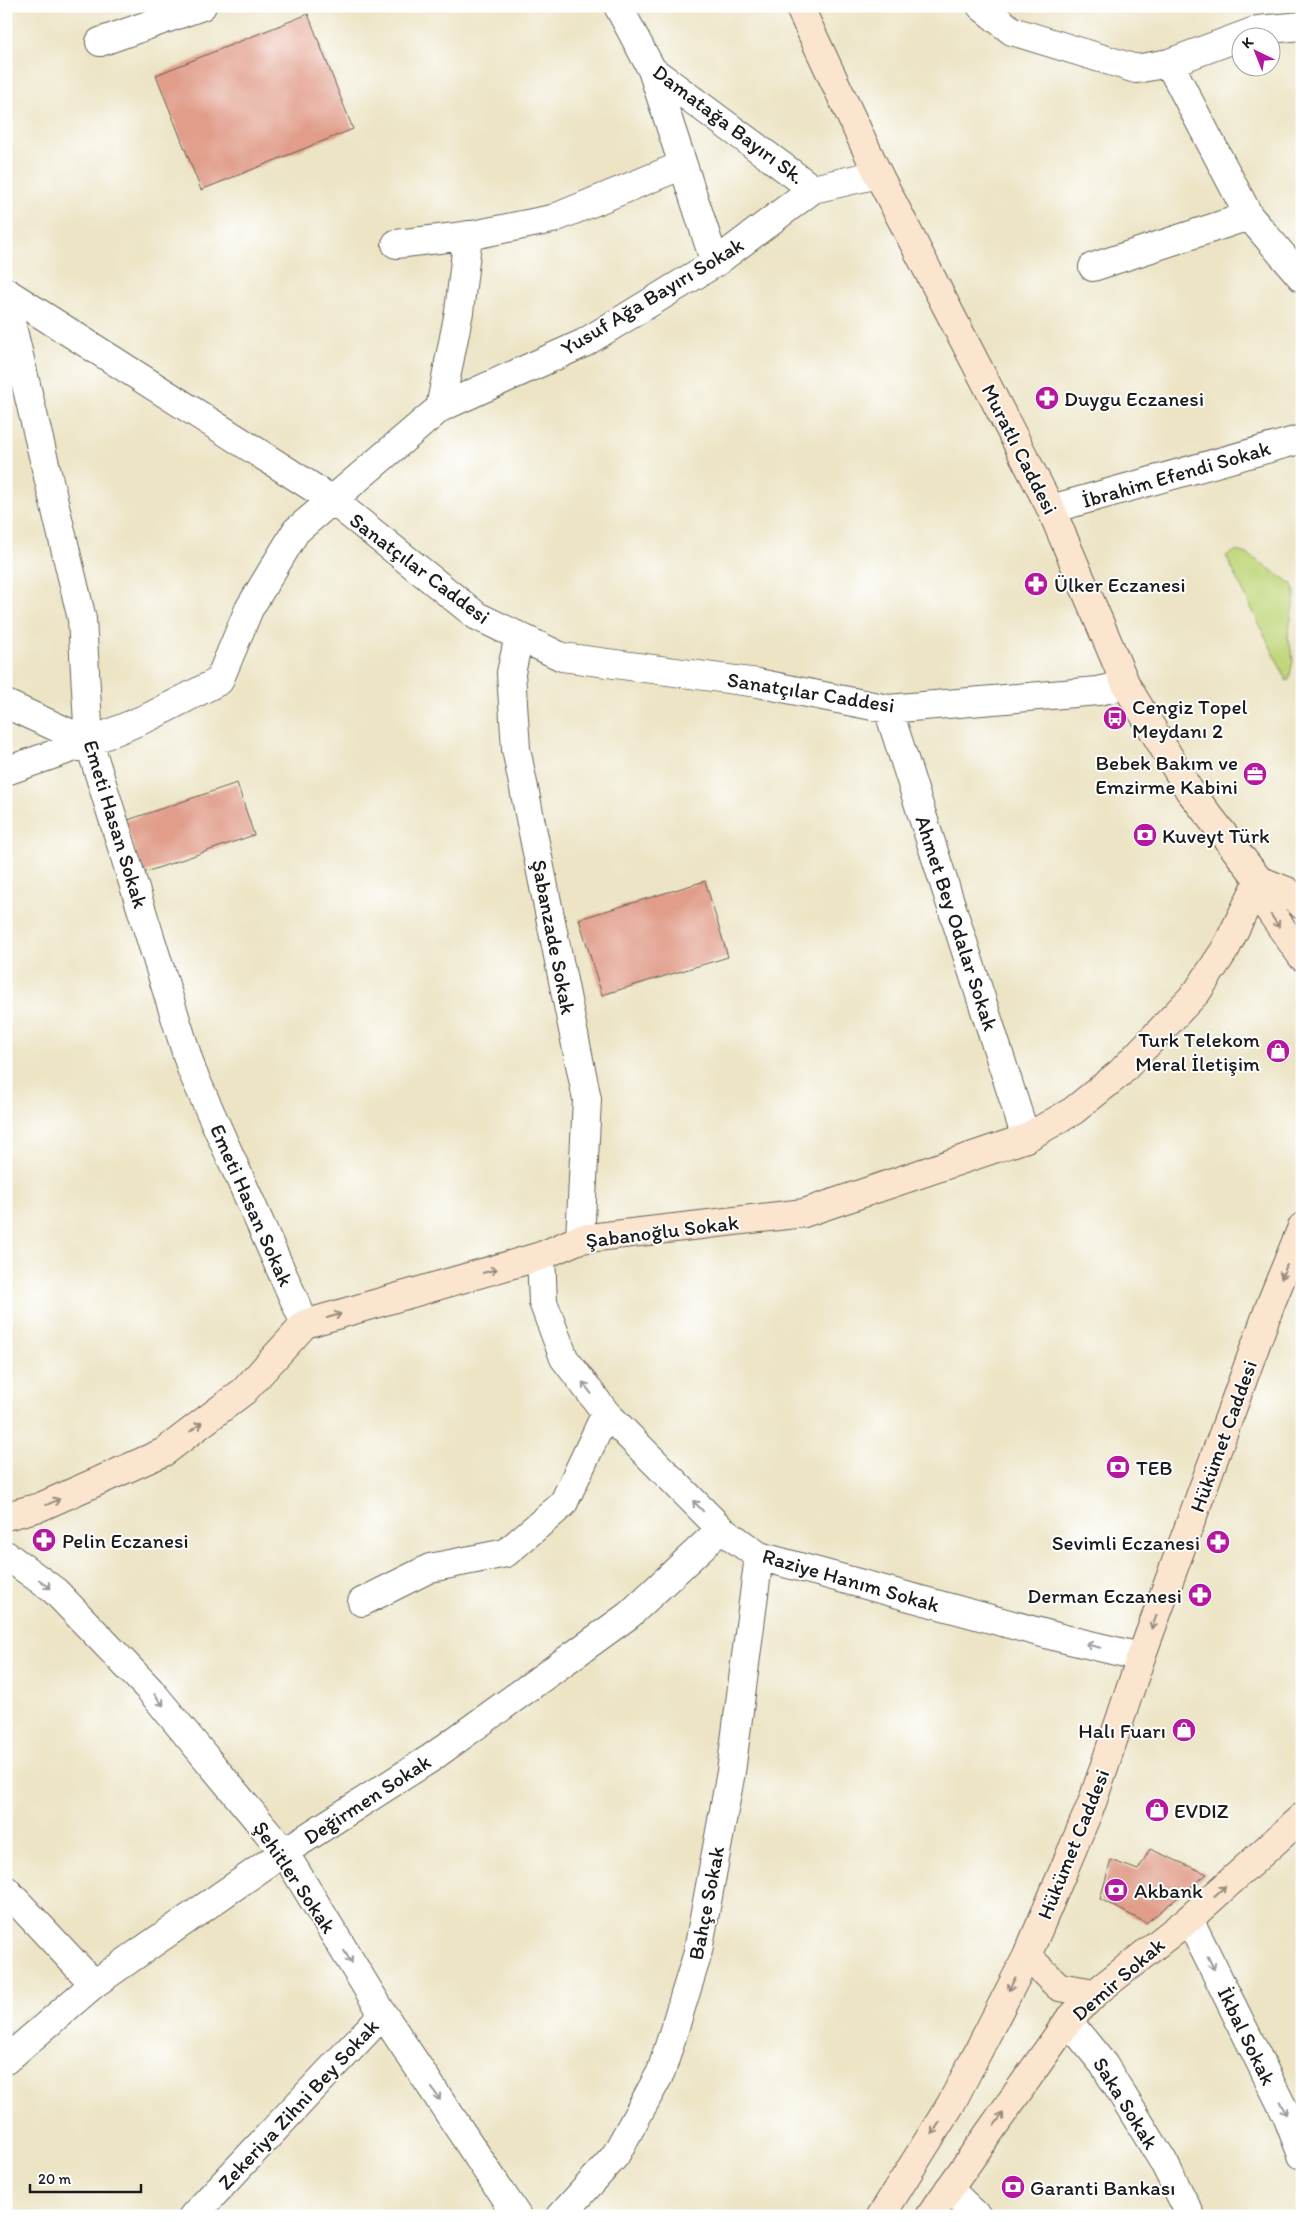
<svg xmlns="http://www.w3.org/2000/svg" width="1308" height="2222" viewBox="0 0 1308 2222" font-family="Itim,sans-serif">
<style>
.green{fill:#c0d679;stroke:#6e794a}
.building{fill:#e19d8a}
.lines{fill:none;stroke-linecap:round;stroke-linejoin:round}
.street-casing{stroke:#656257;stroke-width:30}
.secondary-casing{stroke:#656257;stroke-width:30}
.street{stroke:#fff;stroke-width:28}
.secondary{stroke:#fce5cf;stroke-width:28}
.oneway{stroke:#978b7e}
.oneway2{stroke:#999}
.labels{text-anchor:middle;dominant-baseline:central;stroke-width:4;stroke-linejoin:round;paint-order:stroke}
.street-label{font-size:21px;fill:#1c1c1c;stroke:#fff}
.poi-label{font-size:21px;fill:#1c1c1c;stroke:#fff;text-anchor:start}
</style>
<rect width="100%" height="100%" fill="#fff"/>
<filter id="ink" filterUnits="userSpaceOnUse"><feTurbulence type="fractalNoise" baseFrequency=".02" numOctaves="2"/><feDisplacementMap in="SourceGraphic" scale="10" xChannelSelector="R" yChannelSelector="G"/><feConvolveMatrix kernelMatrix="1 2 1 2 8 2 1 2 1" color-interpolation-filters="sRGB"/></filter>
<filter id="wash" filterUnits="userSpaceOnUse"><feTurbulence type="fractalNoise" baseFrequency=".0096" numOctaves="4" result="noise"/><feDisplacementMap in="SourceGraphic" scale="20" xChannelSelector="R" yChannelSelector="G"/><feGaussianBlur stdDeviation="1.12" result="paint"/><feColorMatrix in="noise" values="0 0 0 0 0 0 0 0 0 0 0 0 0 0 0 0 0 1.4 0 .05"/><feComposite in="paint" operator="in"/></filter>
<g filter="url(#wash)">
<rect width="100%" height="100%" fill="#ece4c5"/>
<!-- green -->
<path class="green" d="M 1236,551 L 1247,554 L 1292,584 L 1295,594 L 1288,636 L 1293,660 L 1289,680 L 1287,681 L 1226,556 Z"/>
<g id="blocks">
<!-- building -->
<path class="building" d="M 308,14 L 353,129 L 201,190 L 156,75 Z
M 237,783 L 254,835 L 143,873 L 125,821 Z
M 705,881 L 728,957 L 602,995 L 579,919 Z
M 1150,1849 L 1207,1874 L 1146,1923 L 1100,1899 L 1111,1860 L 1138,1870 Z"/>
</g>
</g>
<g filter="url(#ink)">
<use href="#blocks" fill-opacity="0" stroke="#656257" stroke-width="1"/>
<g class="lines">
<!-- street casing -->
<g class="street-casing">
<path id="street" d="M 618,6 L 652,70 L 813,189
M 981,6 L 1012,31 L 1136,69 L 1169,63 L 1258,30 L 1302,26
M 100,42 L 202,6
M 1169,63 L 1249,216
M 652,70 L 715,263
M 396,244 L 473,235 L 552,219 L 683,165
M 1093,267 L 1249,216 L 1302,278
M 6,292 L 331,499 L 477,616 L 562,657 L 758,683 L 888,709 L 1098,691 L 1126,685
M 6,301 L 82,619 L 89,742 L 192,1071 L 305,1324
M 440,408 L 459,312 L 468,235
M 1051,509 L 1302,439
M 519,636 L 511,673 L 516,749 L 587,1099 L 580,1239
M 6,704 L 89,742
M 888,709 L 1026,1138
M 6,771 L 89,742 L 149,717 L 219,681 L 249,609 L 296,531 L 440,408 L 584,343 L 715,263 L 813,189 L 878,174
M 541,1256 L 543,1302 L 564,1358 L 606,1413 L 721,1529 L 759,1556 L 1061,1638 L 1141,1657
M 6,1555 L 55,1591 L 150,1690 L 284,1852 L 383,2014 L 517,2216
M 362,1602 L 430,1568 L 506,1553 L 563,1504 L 606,1413
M 6,1890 L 94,1984
M 1189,1919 L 1287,2116 L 1302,2155
M 1068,2021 L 1104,2065 L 1163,2161 L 1191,2216
M 6,2060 L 94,1984 L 284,1852 L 431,1758 L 629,1615 L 721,1529
M 949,2189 L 977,2216
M 193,2216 L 383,2014
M 561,2216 L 615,2156 L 661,2072 L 697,1956 L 731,1772 L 759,1556"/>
</g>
<!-- secondary casing -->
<g class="secondary-casing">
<path id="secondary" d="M 799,6 L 878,174 L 1051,509 L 1126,685 L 1189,790 L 1259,880 L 1267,907 L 1302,957
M 1259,880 L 1287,891 L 1302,905
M 6,1516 L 40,1507 L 164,1452 L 244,1391 L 305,1324 L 541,1256 L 580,1239 L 804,1213 L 1026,1138 L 1073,1111 L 1120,1073 L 1197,992 L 1226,948 L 1259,880
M 1027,1956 L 1059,1987 L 1095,1993
M 881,2216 L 951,2104 L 1027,1956 L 1050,1902 L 1092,1803 L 1141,1657 L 1271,1303 L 1302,1227
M 930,2216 L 1068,2021 L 1095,1993 L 1189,1919 L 1302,1817"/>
</g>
<!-- street -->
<use href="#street" class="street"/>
<!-- secondary -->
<use href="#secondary" class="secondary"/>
</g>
<!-- one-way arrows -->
<defs><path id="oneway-shaft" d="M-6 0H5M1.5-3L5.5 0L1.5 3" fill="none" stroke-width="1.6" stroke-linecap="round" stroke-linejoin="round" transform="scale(1.25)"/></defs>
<g class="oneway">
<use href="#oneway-shaft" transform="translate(1275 921) rotate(56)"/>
<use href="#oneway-shaft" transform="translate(490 1271) rotate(-16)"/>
<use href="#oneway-shaft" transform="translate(1284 1272) rotate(112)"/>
<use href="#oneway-shaft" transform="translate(334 1316) rotate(-16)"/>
<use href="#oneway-shaft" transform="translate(196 1427) rotate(-37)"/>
<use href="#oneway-shaft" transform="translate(53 1502) rotate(-24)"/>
<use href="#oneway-shaft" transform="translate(1154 1622) rotate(111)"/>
<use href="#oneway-shaft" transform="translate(1220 1891) rotate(-42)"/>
<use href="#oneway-shaft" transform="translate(1012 1984) rotate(117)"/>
<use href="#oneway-shaft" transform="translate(999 2119) rotate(-54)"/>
<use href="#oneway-shaft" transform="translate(936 2128) rotate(122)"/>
</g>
<g class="oneway2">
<use href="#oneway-shaft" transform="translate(587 1388) rotate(-128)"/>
<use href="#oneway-shaft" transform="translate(698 1506) rotate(-134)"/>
<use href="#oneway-shaft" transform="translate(45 1584) rotate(37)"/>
<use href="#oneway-shaft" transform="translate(1093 1646) rotate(-166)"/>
<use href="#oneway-shaft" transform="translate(159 1700) rotate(51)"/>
<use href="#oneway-shaft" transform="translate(348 1957) rotate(58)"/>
<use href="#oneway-shaft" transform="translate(1211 1963) rotate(64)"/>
<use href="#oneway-shaft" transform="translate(436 2094) rotate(56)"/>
<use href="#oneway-shaft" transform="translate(1283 2108) rotate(64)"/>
</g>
</g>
<!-- icons -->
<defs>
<g id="pharmacy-disc" transform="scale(1.25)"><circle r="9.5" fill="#b5179e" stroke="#fff"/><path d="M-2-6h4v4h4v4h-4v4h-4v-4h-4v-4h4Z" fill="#fff"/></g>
<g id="bus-disc" transform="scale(1.25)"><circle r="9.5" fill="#b5179e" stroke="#fff"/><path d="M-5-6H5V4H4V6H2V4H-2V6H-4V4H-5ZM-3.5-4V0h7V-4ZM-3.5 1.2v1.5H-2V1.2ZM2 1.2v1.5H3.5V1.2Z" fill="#fff"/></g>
<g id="office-disc" transform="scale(1.25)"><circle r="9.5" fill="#b5179e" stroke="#fff"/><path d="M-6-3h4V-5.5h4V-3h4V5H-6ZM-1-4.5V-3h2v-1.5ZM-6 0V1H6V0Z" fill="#fff"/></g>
<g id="bank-disc" transform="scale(1.25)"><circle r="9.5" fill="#b5179e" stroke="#fff"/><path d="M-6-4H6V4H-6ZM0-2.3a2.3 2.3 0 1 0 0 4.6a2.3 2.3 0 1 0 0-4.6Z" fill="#fff"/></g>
<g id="shop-disc" transform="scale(1.25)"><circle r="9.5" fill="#b5179e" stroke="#fff"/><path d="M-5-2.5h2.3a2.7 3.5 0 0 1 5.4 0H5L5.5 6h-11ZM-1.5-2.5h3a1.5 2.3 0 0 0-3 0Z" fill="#fff"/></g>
</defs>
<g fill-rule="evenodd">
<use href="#pharmacy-disc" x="1047" y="398"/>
<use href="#pharmacy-disc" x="1036" y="584"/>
<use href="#bus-disc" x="1115" y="718"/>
<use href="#office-disc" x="1255" y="774"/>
<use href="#bank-disc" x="1145" y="835"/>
<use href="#shop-disc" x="1278" y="1051"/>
<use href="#bank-disc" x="1118" y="1467"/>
<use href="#pharmacy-disc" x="44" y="1540"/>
<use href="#pharmacy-disc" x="1218" y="1542"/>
<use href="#pharmacy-disc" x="1200" y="1595"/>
<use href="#shop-disc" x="1184" y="1730"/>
<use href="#shop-disc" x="1157" y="1810"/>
<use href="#bank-disc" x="1116" y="1890"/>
<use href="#bank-disc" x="1013" y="2187"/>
</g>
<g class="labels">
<!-- street labels -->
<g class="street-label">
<text transform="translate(729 124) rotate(37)">Damatağa Bayırı Sk.</text>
<text transform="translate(652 296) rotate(-31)">Yusuf Ağa Bayırı Sokak</text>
<text transform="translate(1020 449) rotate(63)">Muratlı Caddesi</text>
<text transform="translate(1176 474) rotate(-16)">İbrahim Efendi Sokak</text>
<text transform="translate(420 568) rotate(37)">Sanatçılar Caddesi</text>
<text transform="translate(811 692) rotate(9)">Sanatçılar Caddesi</text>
<text transform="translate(116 824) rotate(73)">Emeti Hasan Sokak</text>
<text transform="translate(957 923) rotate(72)">Ahmet Bey Odalar Sokak</text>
<text transform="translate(554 937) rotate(79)">Şabanzade Sokak</text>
<text transform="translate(252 1205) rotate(66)">Emeti Hasan Sokak</text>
<text transform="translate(662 1231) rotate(-7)">Şabanoğlu Sokak</text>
<text transform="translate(1223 1436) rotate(-70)">Hükümet Caddesi</text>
<text transform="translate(851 1580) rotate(16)">Raziye Hanım Sokak</text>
<text transform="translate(367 1799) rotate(-33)">Değirmen Sokak</text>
<text transform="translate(1073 1844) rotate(-68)">Hükümet Caddesi</text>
<text transform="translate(295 1877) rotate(56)">Şehitler Sokak</text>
<text transform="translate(706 1903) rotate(-79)">Bahçe Sokak</text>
<text transform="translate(1118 1979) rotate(-41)">Demir Sokak</text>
<text transform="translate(1247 2036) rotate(64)">İkbal Sokak</text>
<text transform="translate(1126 2103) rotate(58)">Saka Sokak</text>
<text transform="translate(298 2104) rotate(-47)">Zekeriya Zihni Bey Sokak</text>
</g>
<!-- poi labels -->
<g class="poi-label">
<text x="1064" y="398">Duygu Eczanesi</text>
<text x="1054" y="584">Ülker Eczanesi</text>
<text x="1132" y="706">Cengiz Topel<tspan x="1132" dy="24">Meydanı 2</tspan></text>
<text x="1238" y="762" text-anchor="end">Bebek Bakım ve<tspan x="1238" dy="24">Emzirme Kabini</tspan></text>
<text x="1162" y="835">Kuveyt Türk</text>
<text x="1260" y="1039" text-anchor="end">Turk Telekom<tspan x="1260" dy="24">Meral İletişim</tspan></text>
<text x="1136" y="1467">TEB</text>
<text x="62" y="1540">Pelin Eczanesi</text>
<text x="1200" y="1542" text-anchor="end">Sevimli Eczanesi</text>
<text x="1182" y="1595" text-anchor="end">Derman Eczanesi</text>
<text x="1166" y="1730" text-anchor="end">Halı Fuarı</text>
<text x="1174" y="1810">EVDIZ</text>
<text x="1134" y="1890">Akbank</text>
<text x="1030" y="2187">Garanti Bankası</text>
</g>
</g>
<!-- margin -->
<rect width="1308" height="2222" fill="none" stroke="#fff" stroke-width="25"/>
<!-- north arrow -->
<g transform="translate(1256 52) rotate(317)"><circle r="24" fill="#ffffff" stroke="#a4a4a4"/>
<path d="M0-4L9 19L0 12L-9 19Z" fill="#b5179e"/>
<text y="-8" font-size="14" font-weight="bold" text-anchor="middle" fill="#1c1c1c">K</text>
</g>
<!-- scale -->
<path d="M30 2184v8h111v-8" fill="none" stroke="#1c1c1c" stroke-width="2.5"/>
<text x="38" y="2184" font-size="15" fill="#1c1c1c" stroke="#ffffff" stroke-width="4" paint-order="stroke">20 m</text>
</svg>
